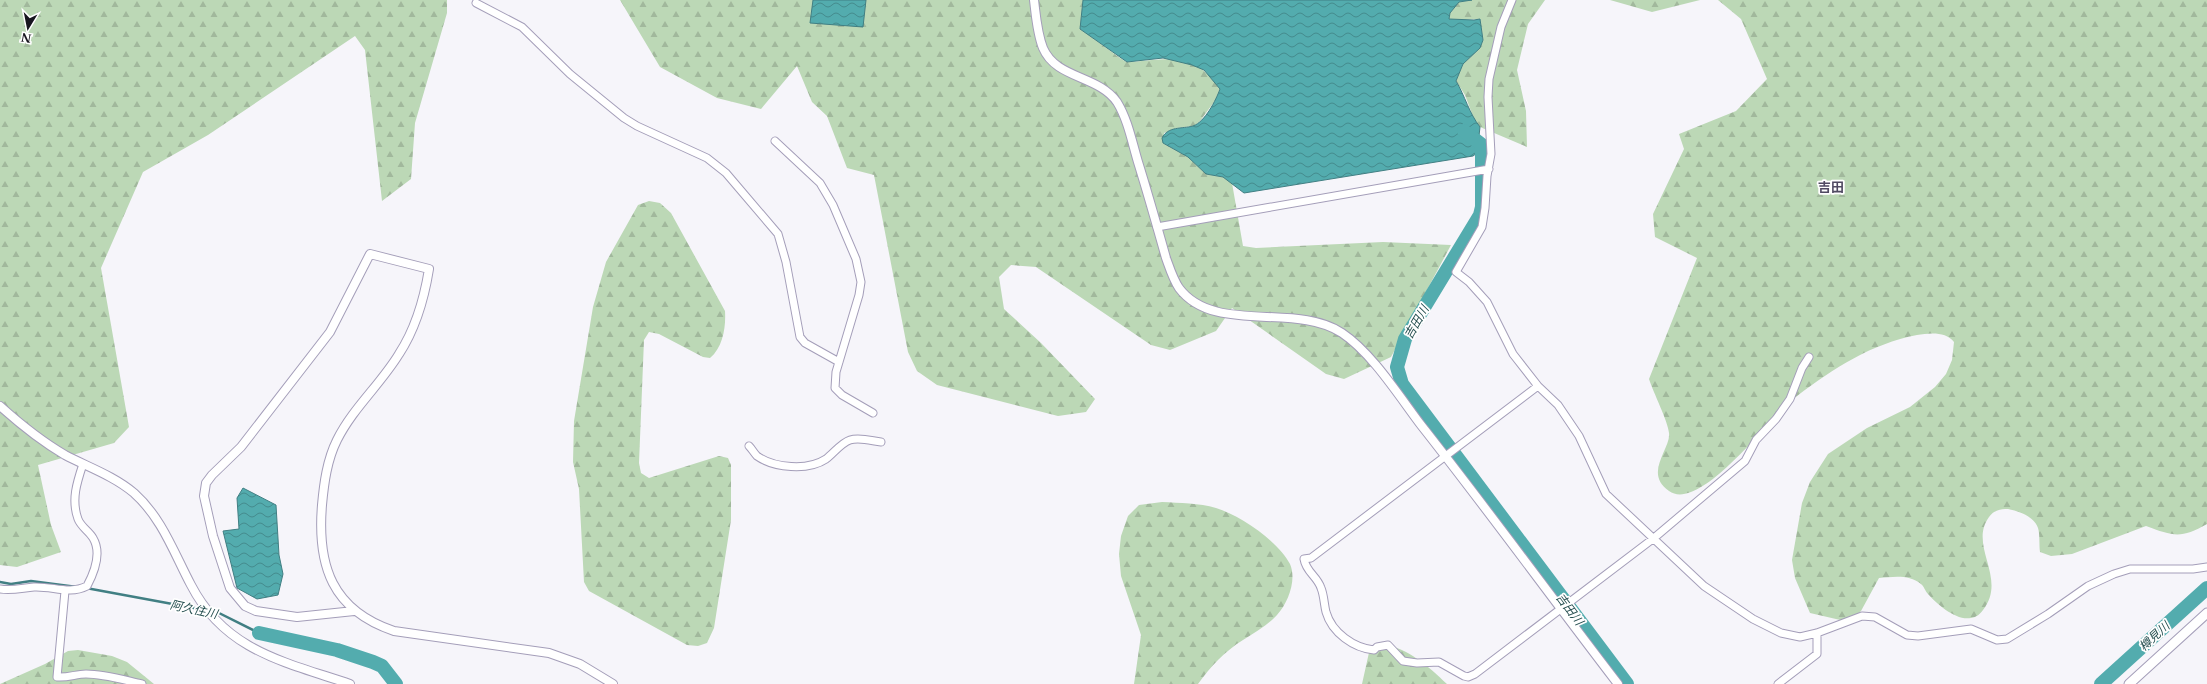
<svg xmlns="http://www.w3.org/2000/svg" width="2207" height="684" viewBox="0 0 2207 684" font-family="'Libre Baskerville','Noto Sans JP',serif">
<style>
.forest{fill:url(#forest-firs)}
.water{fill:url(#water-waves);stroke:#417f83}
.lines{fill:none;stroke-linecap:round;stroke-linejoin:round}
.stream{stroke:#417f83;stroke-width:2.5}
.river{stroke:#53acae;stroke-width:14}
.minor-casing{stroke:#a49eb9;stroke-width:9}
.tertiary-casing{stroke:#a49eb9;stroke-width:10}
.secondary-casing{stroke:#a49eb9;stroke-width:11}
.minor{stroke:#fff;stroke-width:7}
.tertiary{stroke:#fff;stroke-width:8}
.secondary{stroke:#fff;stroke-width:9}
.labels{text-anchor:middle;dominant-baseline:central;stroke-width:3.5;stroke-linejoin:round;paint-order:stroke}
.water-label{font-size:12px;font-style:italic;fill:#264f50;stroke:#fff}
.quarter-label{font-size:13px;font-weight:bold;fill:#504a62;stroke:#fff}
</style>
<defs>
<pattern id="forest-firs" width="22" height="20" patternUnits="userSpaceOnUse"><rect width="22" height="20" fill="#bcd8b6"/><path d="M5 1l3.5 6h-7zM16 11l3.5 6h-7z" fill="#a1b89c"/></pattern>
<pattern id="water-waves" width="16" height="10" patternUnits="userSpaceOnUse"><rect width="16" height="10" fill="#53acae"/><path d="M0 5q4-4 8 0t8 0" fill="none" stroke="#448b8d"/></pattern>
</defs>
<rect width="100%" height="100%" fill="#f6f5fa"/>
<!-- forest -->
<path class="forest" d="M 0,0 L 447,0 L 447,13 L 415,123 L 411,179 L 382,201 L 365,50 L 355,36 L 208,135 L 143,172 L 101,268 L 129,427 L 114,443 L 38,465 L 51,525 L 61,552 L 17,567 L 0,565 Z
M 620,0 L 1083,0 L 1080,29 C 1087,33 1124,62 1127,62 C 1151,62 1183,52 1204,71 C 1210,76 1215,83 1220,89 L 1217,98 L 1200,121 L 1194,126 L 1177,128 L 1164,133 L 1163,143 L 1188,157 L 1206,174 L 1223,177 L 1232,183 L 1243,246 L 1256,248 L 1383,242 L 1451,245 L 1391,357 L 1344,379 L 1326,374 L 1232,308 L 1216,331 L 1170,350 L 1151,345 L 1036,267 L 1011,265 L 999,277 L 1004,309 L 1041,343 L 1095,399 L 1086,412 L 1058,416 L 937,385 L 917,371 L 908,352 L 874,175 L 847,168 L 827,116 L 812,102 L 797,66 L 761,109 L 717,98 L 660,67 Z
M 1472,0 L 1545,0 L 1528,24 L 1517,70 L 1526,111 L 1527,147 L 1480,127 L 1474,119 L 1465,95 L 1456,81 L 1463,64 L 1480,48 L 1483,40 L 1480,19 L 1452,20 L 1449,19 L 1450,13 L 1459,2 Z
M 1610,0 L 1700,0 L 1652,12 Z
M 1718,0 L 2207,0 L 2207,524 C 2181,539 2173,536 2146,526 L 2072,554 L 2051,556 L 2040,552 C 2039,545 2040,534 2038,528 C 2034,516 2018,511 2008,509 C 2000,509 1994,510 1989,517 C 1968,546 2008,578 1983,610 C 1980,614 1977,617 1971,618 C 1956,621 1937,604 1928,594 C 1925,591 1924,586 1921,584 C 1909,574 1893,577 1879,578 L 1861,611 L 1849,622 L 1810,613 L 1795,578 L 1792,560 L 1802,503 L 1810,482 L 1828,454 L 1867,428 L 1910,407 L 1935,387 L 1946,374 L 1952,360 L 1954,342 C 1946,331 1929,333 1917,335 C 1871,344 1834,368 1797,396 C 1773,413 1701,514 1669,491 C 1643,473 1671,449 1669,433 C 1668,421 1653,392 1649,379 L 1697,258 L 1655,237 L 1653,214 L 1684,149 L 1679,134 L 1736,111 L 1767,79 L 1741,19 Z
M 649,201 L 660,203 L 671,213 L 725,311 C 726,327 723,347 710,358 L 703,357 L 659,334 L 649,332 L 644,340 L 639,463 L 641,473 L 649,478 L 719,456 L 728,458 L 731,465 L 731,520 L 714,628 L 707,643 L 698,646 L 687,645 L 589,591 L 584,582 L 579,489 L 573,462 L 574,421 L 593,307 L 606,262 L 638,205 Z
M 1162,502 C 1180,503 1199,503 1216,508 C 1240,515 1279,542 1290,564 C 1297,580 1288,603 1277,615 C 1267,626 1255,632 1243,640 C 1225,651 1210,667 1198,684 L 1134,684 L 1141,635 L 1121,576 L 1119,554 L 1121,536 L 1128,516 L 1139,505 Z
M 1383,644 C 1409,649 1428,666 1447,684 L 1362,684 L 1370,648 Z
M 78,650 L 112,656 L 127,662 L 154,684 L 0,684 L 45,664 L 68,651 Z"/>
<!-- water -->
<path class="water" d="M 813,0 L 866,0 L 863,27 L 810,23 Z
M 1083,0 L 1472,0 L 1459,2 L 1450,13 L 1449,19 L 1474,20 L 1480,19 L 1483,40 L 1480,48 L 1463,64 L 1456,81 C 1465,96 1469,113 1480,127 L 1477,153 L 1473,156 L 1244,193 L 1223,177 L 1206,174 L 1188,157 L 1163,143 L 1162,138 C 1168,126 1182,129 1193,126 C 1205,122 1216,100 1220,89 L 1204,70 L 1192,65 L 1163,58 L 1127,62 L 1080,29 Z
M 243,488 L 276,505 L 279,555 L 283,574 L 278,595 L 257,599 L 237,588 L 223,531 L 239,529 L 237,498 Z"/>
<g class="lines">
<!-- stream -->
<path class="stream" d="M 0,582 L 11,584 L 31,581 L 77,587
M 86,588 L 205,610
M 212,611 L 217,612 L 259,633"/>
<!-- river -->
<path class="river" d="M 1464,131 L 1482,145 L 1482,207 L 1480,215 L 1405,339 L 1397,367 L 1402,384 L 1627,684
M 259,633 L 337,650 L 373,662 L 382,666 L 396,684
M 2101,684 L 2207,588"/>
<!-- minor casing -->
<g class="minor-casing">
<path id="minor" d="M 1512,0 L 1501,27 L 1489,79 L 1488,97 L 1491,154 L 1487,176 L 1485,208 L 1482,227 L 1456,272 L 1469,282 L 1487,302 L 1513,354 L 1538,386 L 1558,405 L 1579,436 L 1606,494 L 1704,586 L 1753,619 L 1781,633 L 1800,637 L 1817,633 L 1862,616 L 1875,617 L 1907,635 L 1918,636 L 1971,629 L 1997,640 L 2007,639 L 2048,614 L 2088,586 L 2114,574 L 2130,569 L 2193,569 L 2207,567
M 476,3 L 522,27 L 570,74 L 624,118 L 637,126 L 707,158 L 726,173 L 778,234 L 786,262 L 800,337 L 805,343 L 839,362
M 775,141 L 820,183 L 833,205 L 856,259 L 861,282 L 859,295 L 836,372 L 835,388 L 842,395 L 873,413
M 1157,227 L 1489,169
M 1538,386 L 1311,558 L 1304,559 C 1306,572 1317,576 1321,588 C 1324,595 1324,604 1326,612 C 1332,633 1354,648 1374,650 L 1377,647 L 1388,645 L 1403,661 L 1417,663 L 1439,662 L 1464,676 L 1468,677 L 1475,674 L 1654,538 L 1745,461 L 1756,440 L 1776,419 L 1790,399 L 1802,368 L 1809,357
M 749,446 C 752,449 754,453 757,456 C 774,468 808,471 826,459 C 834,453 841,443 850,440 C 860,437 872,441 881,442
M 0,589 C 12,591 22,588 34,587 C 53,586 69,595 87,586 C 94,573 102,553 93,538 C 89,531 81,527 78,519 C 71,500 77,482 83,464
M 65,591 L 57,677 C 68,678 76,674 86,674 C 104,674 124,680 142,684
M 1778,684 L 1817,654 L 1817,633"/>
</g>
<!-- tertiary casing -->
<g class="tertiary-casing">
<path id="tertiary" d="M 1034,0 C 1036,16 1037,33 1043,48 C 1056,79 1098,75 1117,102 C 1128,120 1132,142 1138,162 C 1148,194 1157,226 1166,258 C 1170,269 1173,279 1179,288 C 1214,335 1296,302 1342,333 C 1372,353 1399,396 1421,425 C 1488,510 1552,598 1618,684
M 0,406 C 20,424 41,441 65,455 C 88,467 114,476 134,493 C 162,518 174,553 191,585 C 225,651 285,662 350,684
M 354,611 L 297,617 L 256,611 L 245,606 L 230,588 L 213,536 L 204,496 L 206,483 L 212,475 L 241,447 L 330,332 L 370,254 L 429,269 C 424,300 416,328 399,354 C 380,385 353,408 337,440 C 327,460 324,483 322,505 C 317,566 332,610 394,631 L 549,653 L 580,664 L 613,684"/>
</g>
<!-- secondary casing -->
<g class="secondary-casing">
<path id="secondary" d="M 2129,684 L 2207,613"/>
</g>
<!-- minor -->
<use href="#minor" class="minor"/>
<!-- tertiary -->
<use href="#tertiary" class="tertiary"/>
<!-- secondary -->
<use href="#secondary" class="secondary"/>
</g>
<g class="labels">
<!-- water labels -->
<g class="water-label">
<text transform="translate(1416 322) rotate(-60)">吉田川</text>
<text transform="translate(194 609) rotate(12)">阿久住川</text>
<text transform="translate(1570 609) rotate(53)">吉田川</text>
<text transform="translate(2154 636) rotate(-42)">樽見川</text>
</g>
<!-- quarter labels -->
<g class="quarter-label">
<text x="1831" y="187">吉田</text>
</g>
</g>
<!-- north arrow -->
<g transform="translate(28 28) rotate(190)" stroke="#ffffff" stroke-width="3" paint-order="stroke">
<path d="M0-3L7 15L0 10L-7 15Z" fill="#17151f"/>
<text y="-6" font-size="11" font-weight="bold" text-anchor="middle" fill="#17151f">N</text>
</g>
</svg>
